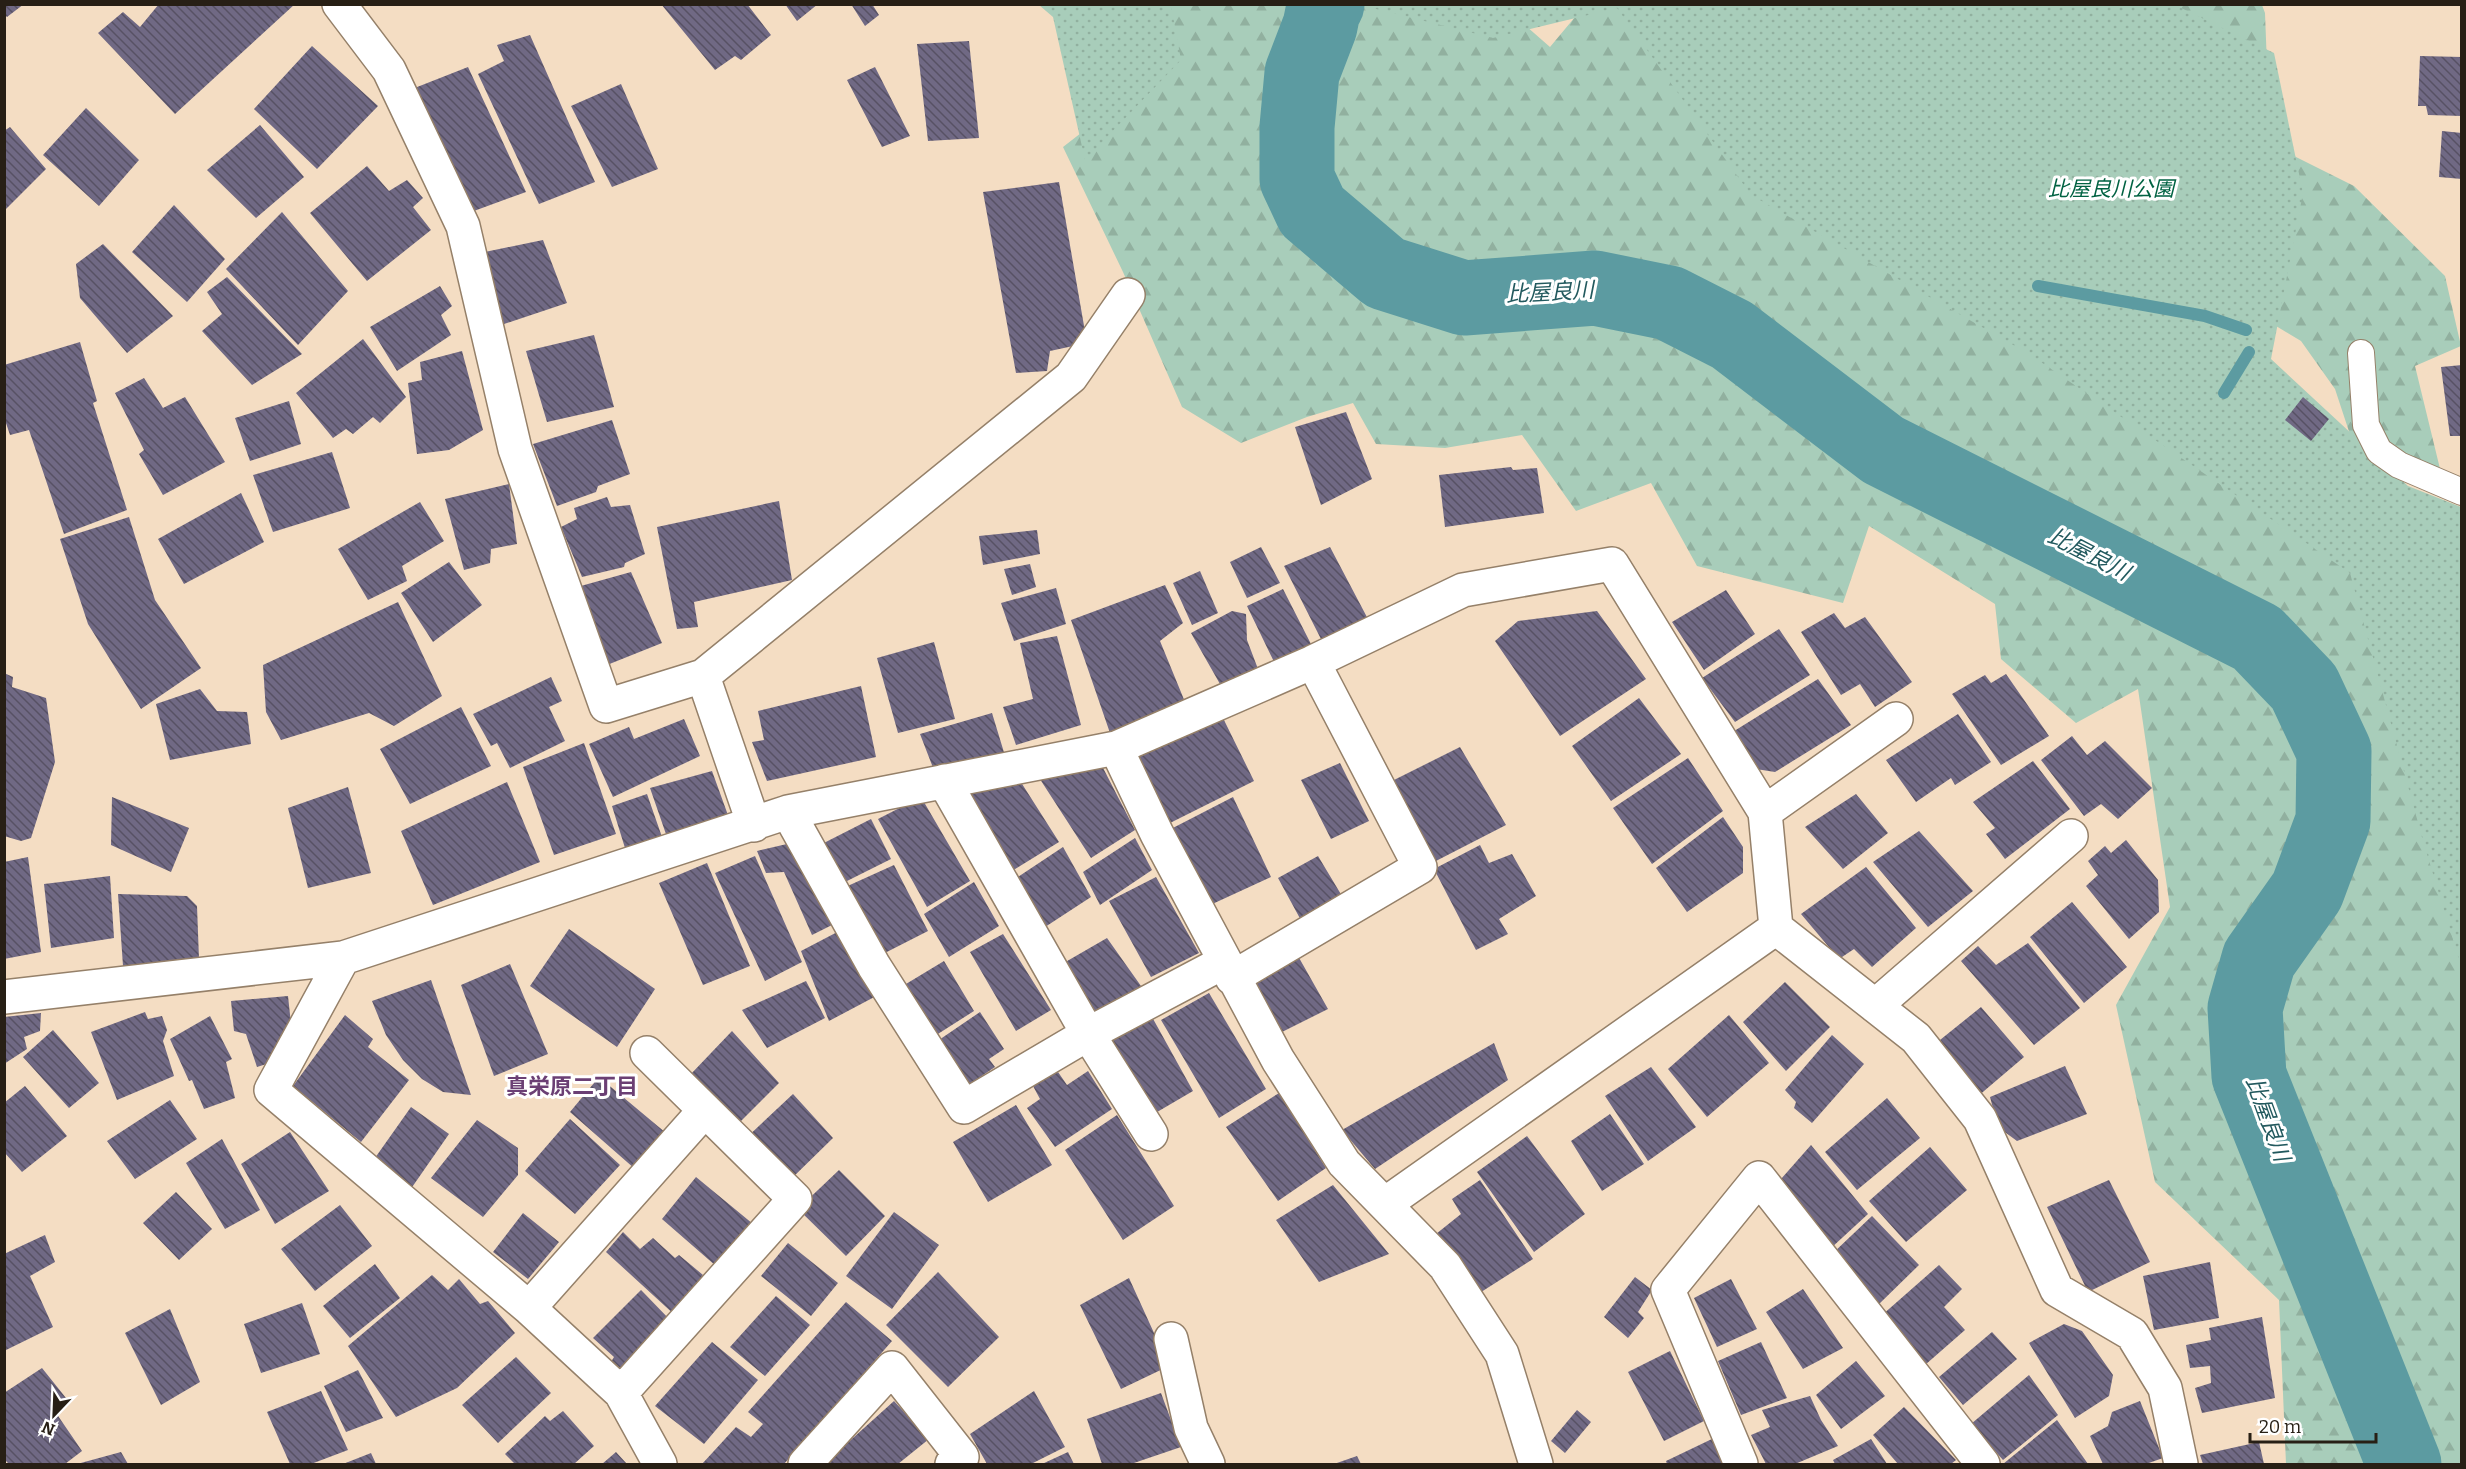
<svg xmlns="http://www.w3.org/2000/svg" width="2466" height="1469" viewBox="0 0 2466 1469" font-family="Bitter,'Noto Sans JP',serif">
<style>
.forest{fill:url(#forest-firs)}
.park{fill:url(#park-dots)}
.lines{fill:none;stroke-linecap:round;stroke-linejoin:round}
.stream{stroke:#5c9ba1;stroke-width:12}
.river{stroke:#5c9ba1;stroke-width:75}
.building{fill:url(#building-back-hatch)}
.lane-casing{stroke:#958069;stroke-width:28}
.street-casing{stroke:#958069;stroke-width:36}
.lane{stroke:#fff;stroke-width:26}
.street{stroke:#fff;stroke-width:33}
.labels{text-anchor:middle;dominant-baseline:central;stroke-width:6;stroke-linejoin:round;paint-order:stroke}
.park-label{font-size:21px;font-style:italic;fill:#006242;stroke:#fff}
.water-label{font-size:22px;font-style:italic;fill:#22595e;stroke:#fff}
.neighbourhood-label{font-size:22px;font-weight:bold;fill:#6b3f74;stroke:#fff}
</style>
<defs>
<pattern id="forest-firs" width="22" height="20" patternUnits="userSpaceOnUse" patternTransform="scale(1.5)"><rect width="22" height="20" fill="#a8cdba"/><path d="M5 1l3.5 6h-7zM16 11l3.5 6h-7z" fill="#91b09f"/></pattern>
<pattern id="park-dots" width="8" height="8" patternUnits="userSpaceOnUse" patternTransform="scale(1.5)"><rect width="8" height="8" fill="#a8cdba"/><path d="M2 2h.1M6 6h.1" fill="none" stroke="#91b09f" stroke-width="1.8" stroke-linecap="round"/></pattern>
<pattern id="building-back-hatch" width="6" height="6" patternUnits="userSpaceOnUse" patternTransform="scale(1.5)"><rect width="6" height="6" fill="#706984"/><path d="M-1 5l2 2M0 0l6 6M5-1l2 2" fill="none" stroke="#575164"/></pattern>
</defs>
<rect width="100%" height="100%" fill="#f4ddc3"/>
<!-- forest -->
<path class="forest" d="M 1166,5 L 1502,5 L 1550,47 L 1585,5 L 2262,5 L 2265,13 L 2270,144 L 2354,186 L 2445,276 L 2461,346 L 2415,366 L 2442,477 L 2366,483 L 2335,389 L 2301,341 L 2200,280 L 2392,573 L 2462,843 L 2461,1464 L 2286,1464 L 2279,1300 L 2155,1182 L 2116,1005 L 2170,907 L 2138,689 L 2076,723 L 2001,659 L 1995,604 L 1869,526 L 1843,603 L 1697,566 L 1651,483 L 1576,511 L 1522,435 L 1445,448 L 1376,444 L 1353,403 L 1307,417 L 1241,443 L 1182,407 L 1123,272 L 1063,147 L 1144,84 Z"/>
<!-- park -->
<path class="park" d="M 1039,5 L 1171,5 L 1181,60 L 1085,160 L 1053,17 Z
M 1360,5 L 2175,5 L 2274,53 L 2303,193 L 2271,359 L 2408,486 L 2461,507 L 2461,966 L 2423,841 L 2350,573 L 2029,354 L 1751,195 L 1617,8 L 1493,38 Z"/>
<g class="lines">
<!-- stream -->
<path class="stream" d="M 2038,286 L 2205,316 L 2246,330
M 2224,393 L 2249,352"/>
<!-- river -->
<path class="river" d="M 1327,4 L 1323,11 L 1320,26 L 1302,73 L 1297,127 L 1297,179 L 1312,211 L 1385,273 L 1464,298 L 1595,288 L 1669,303 L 1732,335 L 1883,450 L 2257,638 L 2304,687 L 2334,751 L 2333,821 L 2307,891 L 2259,959 L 2245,1008 L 2249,1076 L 2404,1464"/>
</g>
<!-- building -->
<path class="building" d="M 4,4 L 24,4 L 7,17 L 4,14 Z
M 159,4 L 295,4 L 175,114 L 98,33 L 123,12 L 140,27 Z
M 661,4 L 747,4 L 771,35 L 741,60 L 735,56 L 715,70 Z
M 785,4 L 818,4 L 797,21 Z
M 851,4 L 872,4 L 879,15 L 865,26 Z
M 530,35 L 595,182 L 539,204 L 478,74 L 504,61 L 497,45 Z
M 969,41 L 979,138 L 928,141 L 917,44 Z
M 312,46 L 378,106 L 317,169 L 254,109 Z
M 2420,56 L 2462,57 L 2462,116 L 2428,115 L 2426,106 L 2418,106 Z
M 468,67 L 526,192 L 463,215 L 407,91 Z
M 875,67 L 910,136 L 882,147 L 847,80 Z
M 621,84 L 658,169 L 612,187 L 571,106 Z
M 86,108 L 139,160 L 99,206 L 43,155 Z
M 260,125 L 304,177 L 256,218 L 207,170 Z
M 10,127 L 46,169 L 4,211 L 4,131 Z
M 2442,131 L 2462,133 L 2462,179 L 2439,177 Z
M 367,166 L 389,191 L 407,180 L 423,198 L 413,207 L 431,230 L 367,281 L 310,213 Z
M 1059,182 L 1087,343 L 1050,351 L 1047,371 L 1016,373 L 983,192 Z
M 174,205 L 225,259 L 187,302 L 132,252 Z
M 282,212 L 348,291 L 298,345 L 226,269 Z
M 543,240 L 567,303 L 501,325 L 480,253 Z
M 103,244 L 173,316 L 127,353 L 80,298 L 76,264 Z
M 227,277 L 302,354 L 252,385 L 202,331 L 222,314 L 207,292 Z
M 440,286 L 452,306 L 441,315 L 451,335 L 397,371 L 370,327 Z
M 594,335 L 614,407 L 547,422 L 526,351 Z
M 363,339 L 406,397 L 380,423 L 373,417 L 353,434 L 346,429 L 333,438 L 296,393 Z
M 80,342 L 97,401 L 93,403 L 127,510 L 64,534 L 29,430 L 10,435 L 4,417 L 4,365 Z
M 462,351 L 483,430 L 449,450 L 417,454 L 408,383 L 422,380 L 420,362 Z
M 2462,365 L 2462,436 L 2450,436 L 2441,367 Z
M 144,378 L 163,408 L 185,397 L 225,462 L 163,495 L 139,454 L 144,450 L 115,393 Z
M 2303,397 L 2329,419 L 2311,441 L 2285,420 Z
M 289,401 L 301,444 L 250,461 L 235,418 Z
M 1346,412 L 1372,479 L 1321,505 L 1295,427 Z
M 612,420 L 630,474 L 598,486 L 596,492 L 557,506 L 533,444 Z
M 332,452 L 350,508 L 273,532 L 253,475 Z
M 1511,467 L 1513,470 L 1537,468 L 1544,513 L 1445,527 L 1439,475 Z
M 509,484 L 517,544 L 491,549 L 490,563 L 464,570 L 445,499 Z
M 241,493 L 264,542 L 184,584 L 158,539 Z
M 607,497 L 611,507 L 630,505 L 645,554 L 625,563 L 624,567 L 582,577 L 561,527 L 577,519 L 574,508 Z
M 779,501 L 792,580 L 694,602 L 698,627 L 677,629 L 657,527 Z
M 420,502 L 444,541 L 402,566 L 407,581 L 368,600 L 338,549 Z
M 129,517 L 155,600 L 201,668 L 141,709 L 88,624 L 60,539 Z
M 1037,530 L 1040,554 L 983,565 L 979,536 Z
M 1261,547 L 1280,583 L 1247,598 L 1230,562 Z
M 1330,547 L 1369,621 L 1322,641 L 1284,566 Z
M 449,562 L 482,605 L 433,642 L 401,593 Z
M 1030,564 L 1036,587 L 1012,595 L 1004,569 Z
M 1200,571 L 1218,613 L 1192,625 L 1173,583 Z
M 631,572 L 662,643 L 602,667 L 570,589 Z
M 1165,585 L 1183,623 L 1160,641 L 1185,702 L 1110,733 L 1071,620 Z
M 1056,588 L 1066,624 L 1014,641 L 1001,603 Z
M 1283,589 L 1313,648 L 1276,666 L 1247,606 Z
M 1726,590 L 1755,634 L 1704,670 L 1672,622 Z
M 398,602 L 442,696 L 394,726 L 369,713 L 281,740 L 266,712 L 263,665 Z
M 1232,611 L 1246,614 L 1247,640 L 1258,669 L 1220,684 L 1191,633 Z
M 1597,611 L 1646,679 L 1560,736 L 1495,641 L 1518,621 Z
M 1834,613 L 1845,628 L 1865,617 L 1912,682 L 1875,707 L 1860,684 L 1841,695 L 1801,632 Z
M 1779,629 L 1810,675 L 1735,722 L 1702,678 Z
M 1057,636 L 1081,725 L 1016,745 L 1003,707 L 1033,699 L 1020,643 Z
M 934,642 L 955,719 L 898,733 L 877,658 Z
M 4,673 L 13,677 L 12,687 L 46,698 L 55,762 L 31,838 L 21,841 L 4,836 Z
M 2006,674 L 2049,736 L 2001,765 L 1952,694 L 1985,675 L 1991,683 Z
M 551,677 L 562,701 L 549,707 L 565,741 L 510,768 L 497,743 L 491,746 L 473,714 Z
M 1818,679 L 1851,725 L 1775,772 L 1756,769 L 1731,733 Z
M 861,686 L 876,757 L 767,781 L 752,742 L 764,740 L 758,711 Z
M 200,689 L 217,711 L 247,712 L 251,744 L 170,760 L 156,704 Z
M 1639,698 L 1681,754 L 1611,801 L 1572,746 Z
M 461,707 L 491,766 L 410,804 L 380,749 Z
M 992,713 L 1006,759 L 937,778 L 920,734 Z
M 1221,714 L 1254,781 L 1164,826 L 1125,753 Z
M 1958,714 L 1991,762 L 1955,785 L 1951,778 L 1916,802 L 1886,760 Z
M 684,719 L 700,756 L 613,797 L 589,744 L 629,727 L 634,739 Z
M 2072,736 L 2087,755 L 2105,741 L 2152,788 L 2118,819 L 2101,804 L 2084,816 L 2041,760 Z
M 584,743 L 616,834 L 554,855 L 523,767 Z
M 1460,747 L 1506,825 L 1434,862 L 1390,782 Z
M 1688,758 L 1723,811 L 1652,864 L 1613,808 Z
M 2033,761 L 2070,809 L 2005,859 L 1986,834 L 1995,828 L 1973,802 Z
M 1340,763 L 1369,821 L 1331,839 L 1301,780 Z
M 1101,764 L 1135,830 L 1091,858 L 1036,773 Z
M 712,771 L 729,818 L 667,837 L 650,788 Z
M 1017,776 L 1059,842 L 1007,874 L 963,796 Z
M 507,782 L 540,862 L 433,905 L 401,831 Z
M 348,787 L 371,873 L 308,888 L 288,808 Z
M 647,794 L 662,837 L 625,848 L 612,806 Z
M 1856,794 L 1888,833 L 1843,869 L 1805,827 Z
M 112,797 L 189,828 L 171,872 L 111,845 Z
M 921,797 L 970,881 L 927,907 L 878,819 Z
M 1233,797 L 1271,877 L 1208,906 L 1167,831 Z
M 1723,817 L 1743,847 L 1743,873 L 1687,912 L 1656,868 Z
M 871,819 L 891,859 L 839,885 L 818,846 Z
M 1919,831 L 1973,891 L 1928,927 L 1873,862 Z
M 1135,838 L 1152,870 L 1100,905 L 1083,872 Z
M 2126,840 L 2158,880 L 2159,912 L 2129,939 L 2086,886 L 2098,875 L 2088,861 L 2105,846 L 2111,853 Z
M 787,844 L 836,923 L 812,935 L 784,872 L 766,873 L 757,851 Z
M 1480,845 L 1489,863 L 1512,854 L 1536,896 L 1499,919 L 1508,934 L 1476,950 L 1434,869 Z
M 1063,847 L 1091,897 L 1042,929 L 1012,881 Z
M 755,856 L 802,962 L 765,981 L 715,873 Z
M 1318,856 L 1345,901 L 1303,924 L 1278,878 Z
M 28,857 L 41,952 L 4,959 L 4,862 Z
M 707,863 L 750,966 L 703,985 L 659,883 Z
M 894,865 L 928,931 L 877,957 L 841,889 Z
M 1866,867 L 1916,928 L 1872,967 L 1854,949 L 1839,959 L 1801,914 Z
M 110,876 L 114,938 L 51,948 L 44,884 Z
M 1156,877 L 1199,953 L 1151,977 L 1109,901 Z
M 974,882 L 999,926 L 949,957 L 924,914 Z
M 118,894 L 187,896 L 197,906 L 199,959 L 123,966 Z
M 2072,902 L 2127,967 L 2084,1003 L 2030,937 Z
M 845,928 L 880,994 L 829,1021 L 801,951 Z
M 569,929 L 655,989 L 617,1047 L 530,986 Z
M 1003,934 L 1051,1010 L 1016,1031 L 970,952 Z
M 1107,938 L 1141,986 L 1090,1014 L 1062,964 Z
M 2028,943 L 2080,1008 L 2034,1045 L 1961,961 L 1978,946 L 1996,965 Z
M 1298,956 L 1328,1009 L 1280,1033 L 1253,983 Z
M 944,961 L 974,1011 L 930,1039 L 901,987 Z
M 510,964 L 548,1054 L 494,1076 L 461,985 Z
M 431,980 L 471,1095 L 443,1092 L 422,1079 L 403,1060 L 386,1035 L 372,1001 Z
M 806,981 L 825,1018 L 767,1048 L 742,1010 Z
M 1785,982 L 1830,1027 L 1786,1071 L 1743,1022 Z
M 1209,993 L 1266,1089 L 1219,1118 L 1161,1020 Z
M 288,996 L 292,1033 L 279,1060 L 257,1067 L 246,1034 L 234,1031 L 231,1001 Z
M 1981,1007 L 2024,1057 L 1977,1097 L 1946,1061 L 1952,1056 L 1940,1040 Z
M 145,1012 L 148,1019 L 162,1016 L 167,1030 L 163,1041 L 174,1076 L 117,1100 L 91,1032 Z
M 980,1012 L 1004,1049 L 989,1059 L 995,1067 L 964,1088 L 936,1042 Z
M 41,1013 L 40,1031 L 24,1037 L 27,1049 L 4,1064 L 4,1017 Z
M 345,1015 L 373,1039 L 368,1047 L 409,1080 L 361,1142 L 293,1086 Z
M 1729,1015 L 1769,1063 L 1707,1117 L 1668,1069 Z
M 210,1016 L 232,1059 L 226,1062 L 235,1098 L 204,1109 L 192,1080 L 189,1081 L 170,1039 Z
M 1152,1017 L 1193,1091 L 1152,1115 L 1107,1043 Z
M 53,1030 L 99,1083 L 69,1108 L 23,1057 Z
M 732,1031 L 779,1083 L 738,1124 L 690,1075 Z
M 1832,1035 L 1864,1064 L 1812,1123 L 1794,1108 L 1796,1102 L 1785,1090 Z
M 1494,1043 L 1508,1080 L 1375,1169 L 1342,1130 Z
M 2065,1066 L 2087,1114 L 2017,1141 L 1998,1127 L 1990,1097 Z
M 1651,1067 L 1696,1127 L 1648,1161 L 1605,1096 Z
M 1088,1071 L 1112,1109 L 1055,1147 L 1027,1108 L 1040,1099 L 1033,1086 L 1058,1072 L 1067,1085 Z
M 599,1077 L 666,1133 L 635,1169 L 570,1112 Z
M 25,1086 L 67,1136 L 22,1172 L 4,1152 L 4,1103 Z
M 1279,1093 L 1326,1168 L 1278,1201 L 1226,1127 Z
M 793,1094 L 833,1138 L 788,1182 L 744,1140 Z
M 1887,1098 L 1920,1138 L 1857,1190 L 1825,1152 Z
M 170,1100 L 197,1139 L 135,1179 L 107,1141 Z
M 1016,1105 L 1052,1165 L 988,1202 L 953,1142 Z
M 411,1107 L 449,1134 L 408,1193 L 370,1165 Z
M 1610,1114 L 1644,1164 L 1602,1191 L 1571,1141 Z
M 1117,1115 L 1174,1206 L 1123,1240 L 1065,1150 Z
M 570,1119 L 620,1165 L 575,1214 L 525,1171 Z
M 477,1120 L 518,1148 L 518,1175 L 483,1217 L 431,1178 Z
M 290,1132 L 329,1191 L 275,1224 L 241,1164 Z
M 1527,1136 L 1585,1214 L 1534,1252 L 1477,1172 Z
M 222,1139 L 260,1210 L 225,1229 L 186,1163 Z
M 1811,1145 L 1868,1214 L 1830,1249 L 1790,1203 L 1795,1197 L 1781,1179 Z
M 1930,1147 L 1967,1190 L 1906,1242 L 1869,1201 Z
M 839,1170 L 885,1216 L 846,1256 L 798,1209 Z
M 696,1177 L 753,1224 L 716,1266 L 662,1219 Z
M 1480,1180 L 1533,1259 L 1478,1294 L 1436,1234 L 1461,1214 L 1452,1199 Z
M 2109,1180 L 2150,1262 L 2088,1292 L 2047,1207 Z
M 1333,1185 L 1389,1254 L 1319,1282 L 1276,1220 Z
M 176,1192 L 212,1229 L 179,1260 L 143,1223 Z
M 340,1205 L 372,1246 L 315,1291 L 281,1249 Z
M 894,1212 L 939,1245 L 892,1309 L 846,1276 Z
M 523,1213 L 559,1242 L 528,1279 L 493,1252 Z
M 1872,1216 L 1919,1265 L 1877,1306 L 1832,1254 Z
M 623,1232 L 640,1249 L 653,1238 L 675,1258 L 679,1255 L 703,1275 L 677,1317 L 606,1252 Z
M 45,1235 L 55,1262 L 30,1276 L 53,1327 L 4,1351 L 4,1254 Z
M 788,1243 L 838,1283 L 811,1316 L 761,1276 Z
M 2210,1262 L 2219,1318 L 2154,1330 L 2143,1276 Z
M 375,1264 L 400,1298 L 350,1338 L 323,1306 Z
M 1939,1265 L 1962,1289 L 1944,1307 L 1965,1330 L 1925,1365 L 1881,1316 Z
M 938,1272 L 999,1337 L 948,1387 L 886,1325 Z
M 432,1275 L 448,1290 L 459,1279 L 480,1304 L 488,1301 L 515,1333 L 457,1388 L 396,1417 L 348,1346 Z
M 1635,1277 L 1652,1290 L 1638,1312 L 1644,1318 L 1628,1338 L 1604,1317 Z
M 1129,1278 L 1169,1366 L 1121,1389 L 1080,1305 Z
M 1731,1279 L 1757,1329 L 1717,1347 L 1694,1298 Z
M 1803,1289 L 1843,1348 L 1803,1369 L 1766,1312 Z
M 641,1290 L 673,1323 L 624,1374 L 611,1362 L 614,1357 L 593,1338 Z
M 776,1296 L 810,1325 L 765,1376 L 730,1347 Z
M 846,1302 L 892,1341 L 784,1464 L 702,1464 L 736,1427 L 751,1437 L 763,1424 L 748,1412 Z
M 302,1303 L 320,1354 L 261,1373 L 244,1324 Z
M 170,1309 L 200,1382 L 161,1405 L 125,1333 Z
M 2262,1317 L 2275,1398 L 2202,1413 L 2195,1388 L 2211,1383 L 2210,1366 L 2190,1368 L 2186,1345 L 2211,1340 L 2209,1328 Z
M 2064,1324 L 2082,1331 L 2113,1375 L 2109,1396 L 2075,1418 L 2029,1343 Z
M 1992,1332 L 2017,1359 L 1963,1405 L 1939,1377 Z
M 712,1342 L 758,1380 L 704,1444 L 655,1406 Z
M 1761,1342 L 1787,1398 L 1741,1415 L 1718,1361 Z
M 1670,1351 L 1704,1421 L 1664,1441 L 1628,1372 Z
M 516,1357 L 551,1393 L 498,1443 L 462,1405 Z
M 1856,1361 L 1885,1396 L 1841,1429 L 1816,1395 Z
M 42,1368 L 66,1398 L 54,1410 L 82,1451 L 65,1464 L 9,1464 L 4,1459 L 4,1393 Z
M 358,1370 L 383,1418 L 346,1432 L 324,1386 Z
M 2029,1375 L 2058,1415 L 2003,1460 L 1971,1424 Z
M 321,1391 L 348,1450 L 311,1464 L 290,1464 L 267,1412 Z
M 1034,1391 L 1065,1447 L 1031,1464 L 987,1464 L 970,1434 Z
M 1161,1393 L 1181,1447 L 1131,1464 L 1102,1464 L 1087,1419 Z
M 1810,1396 L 1821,1420 L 1838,1446 L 1795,1464 L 1766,1464 L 1751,1435 L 1770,1427 L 1762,1410 Z
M 894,1401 L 929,1439 L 898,1464 L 824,1464 Z
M 2140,1401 L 2163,1458 L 2146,1464 L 2103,1464 L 2090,1436 L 2108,1426 L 2112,1412 Z
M 1904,1407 L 1956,1460 L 1951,1464 L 1898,1464 L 1873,1435 Z
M 1577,1410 L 1591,1422 L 1565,1453 L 1551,1441 Z
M 563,1411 L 594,1446 L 574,1464 L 515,1464 L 505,1454 L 545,1416 L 550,1421 Z
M 2057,1420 L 2088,1464 L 2003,1464 Z
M 1714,1438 L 1726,1464 L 1667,1464 L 1666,1461 Z
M 1871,1439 L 1887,1464 L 1835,1464 L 1833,1460 Z
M 2259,1442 L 2264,1464 L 2203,1464 L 2200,1455 Z
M 121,1452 L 128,1464 L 77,1464 Z
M 616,1452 L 627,1464 L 602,1464 Z
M 1068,1452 L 1074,1464 L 1042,1464 Z
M 371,1453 L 376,1464 L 343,1464 Z
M 1357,1456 L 1361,1464 L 1334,1464 Z"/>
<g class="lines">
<!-- lane casing -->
<g class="lane-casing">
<path id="lane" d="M 2361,353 L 2366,425 L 2379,451 L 2399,465 L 2462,492"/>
</g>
<!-- street casing -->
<g class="street-casing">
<path id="street" d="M 339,4 L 389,70 L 463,226 L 515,449 L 606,706 L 703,676 L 1071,377 L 1128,295
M 1313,662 L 1463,590 L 1612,564 L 1765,812 L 1776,928
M 703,676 L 754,825
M 1116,748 L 1313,662 L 1420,867 L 1232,978
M 944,781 L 1088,1034 L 1151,1134
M 788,812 L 874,966 L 964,1107 L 1088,1034 L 1224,962
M 1765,812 L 1896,719
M 343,958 L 271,1090 L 529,1308 L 621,1393 L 660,1464
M 4,997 L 343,958 L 788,812 L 1116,748 L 1157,834 L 1278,1060 L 1344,1163 L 1445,1266 L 1502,1354 L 1536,1464
M 1875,1006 L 2071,836
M 1385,1204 L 1776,928 L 1916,1038 L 1980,1119 L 2057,1290 L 2132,1334 L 2165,1388 L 2181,1464
M 529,1308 L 705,1110
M 1171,1339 L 1191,1428 L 1208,1464
M 621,1393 L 795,1199 L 647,1053
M 805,1464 L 892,1368 L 962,1457 L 952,1464
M 1741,1464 L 1668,1290 L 1759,1178 L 1983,1464"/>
</g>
<!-- lane -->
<use href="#lane" class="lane"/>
<!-- street -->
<use href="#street" class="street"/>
</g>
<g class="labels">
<!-- park labels -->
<g class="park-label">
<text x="2111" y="189">比屋良川公園</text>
</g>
<!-- water labels -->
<g class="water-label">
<text transform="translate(1550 292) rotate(-3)">比屋良川</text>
<text transform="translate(2089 554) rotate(27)">比屋良川</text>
<text transform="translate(2268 1119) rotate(70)">比屋良川</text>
</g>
<!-- neighbourhood labels -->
<g class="neighbourhood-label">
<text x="572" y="1086">真栄原二丁目</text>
</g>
</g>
<!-- border -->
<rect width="2466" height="1469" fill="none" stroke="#271f15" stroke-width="12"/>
<!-- north arrow -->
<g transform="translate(54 1415) rotate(203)" stroke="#ffffff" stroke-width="4.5" paint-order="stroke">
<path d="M0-4.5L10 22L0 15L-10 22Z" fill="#271f15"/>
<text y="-9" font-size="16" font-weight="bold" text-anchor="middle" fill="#271f15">N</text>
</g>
<!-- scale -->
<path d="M2250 1433v9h126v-9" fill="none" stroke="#271f15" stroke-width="3"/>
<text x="2259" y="1433" font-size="18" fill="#271f15" stroke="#ffffff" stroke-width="4.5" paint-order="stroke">20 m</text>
</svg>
